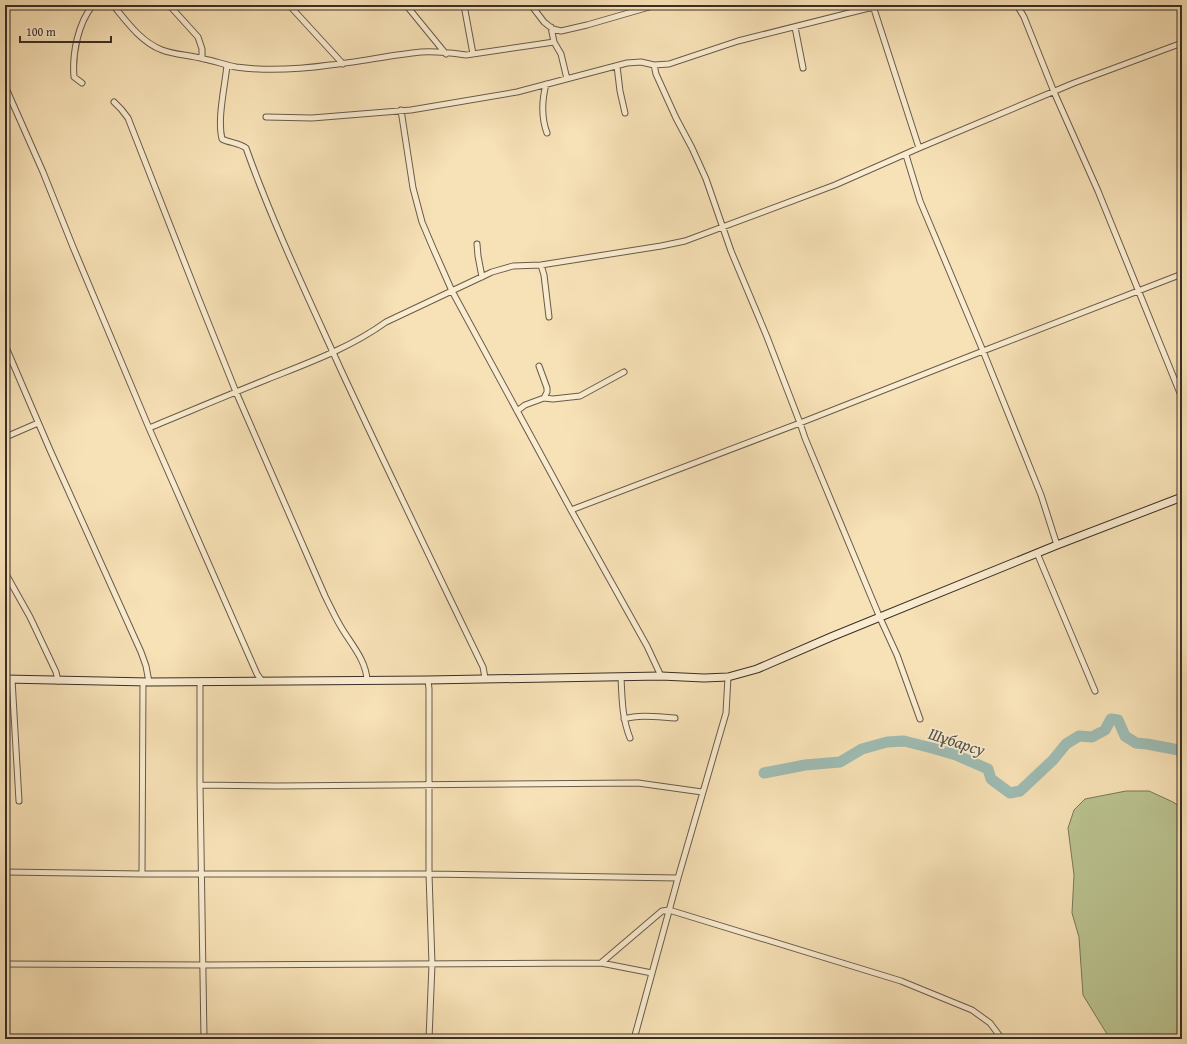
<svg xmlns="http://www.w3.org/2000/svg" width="1187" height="1044" viewBox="0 0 1187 1044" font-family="'Gentium Book Plus',serif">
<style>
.green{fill:#bac390;stroke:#7a785b}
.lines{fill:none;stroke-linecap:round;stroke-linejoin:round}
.river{stroke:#9ebcb4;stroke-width:11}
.street-casing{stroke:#695b4a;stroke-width:7}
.secondary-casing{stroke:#3a2e26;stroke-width:9}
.street{stroke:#faecd0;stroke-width:5}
.secondary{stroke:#faecd0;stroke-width:7}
.labels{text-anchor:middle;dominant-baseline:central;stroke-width:3.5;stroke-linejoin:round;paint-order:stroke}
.water-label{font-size:17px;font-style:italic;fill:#53524a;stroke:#faecd0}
</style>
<rect width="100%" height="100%" fill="#f7e1b6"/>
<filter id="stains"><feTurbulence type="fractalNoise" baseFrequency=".005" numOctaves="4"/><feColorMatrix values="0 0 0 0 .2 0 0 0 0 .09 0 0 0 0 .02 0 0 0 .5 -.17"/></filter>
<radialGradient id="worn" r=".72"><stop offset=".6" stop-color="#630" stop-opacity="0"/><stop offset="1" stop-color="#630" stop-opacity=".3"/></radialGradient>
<!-- green -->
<path class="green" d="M 1126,791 L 1149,791 L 1173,802 L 1182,808 L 1182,1039 L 1110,1039 L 1083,995 L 1079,937 L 1072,913 L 1074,875 L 1068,828 L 1074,810 L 1085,799 Z"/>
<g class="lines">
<!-- river -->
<path class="river" d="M 764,773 L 805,765 L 840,762 L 862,749 L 887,742 L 904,741 L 932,748 L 956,755 L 988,769 L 991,779 L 1010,793 L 1020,791 L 1053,760 L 1066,744 L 1079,736 L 1092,737 L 1105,730 L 1111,719 L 1118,720 L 1125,736 L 1136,743 L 1147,744 L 1179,750 L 1182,754"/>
<!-- street casing -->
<g class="street-casing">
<path id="street" d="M 113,5 C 127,22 141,42 162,50 C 175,55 190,55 204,59 C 215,61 225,65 236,67 C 265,71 301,69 330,65 C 360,62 390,55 421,52 C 435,51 452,53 466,55 L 554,42
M 169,5 L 198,37 L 202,49 L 202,58
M 289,5 L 343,64
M 406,5 L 446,54
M 464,5 L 473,54
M 531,5 L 544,22 L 549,26 L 553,29 L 561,31 L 587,25 L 656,5
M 884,5 L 892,5
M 1017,5 L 1024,17 L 1054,92 L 1098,191 L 1182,398
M 874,9 L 919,148
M 551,27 L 554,42 L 561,54 L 567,79
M 795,27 L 803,68
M 227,65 C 225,86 217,119 222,139 C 230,143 239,143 246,148 C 273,224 308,297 341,370 C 387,469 435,568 483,667 L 485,678
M 654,65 L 656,74 L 676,118 L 692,148 L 706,179 L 731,251 L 767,337 L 800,423 L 805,438 L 880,618 L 897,655 L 920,719
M 617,66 L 620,91 L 625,113
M 82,83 L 74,77 C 72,54 78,23 93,5
M 546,84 C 542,100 541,117 547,133
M 5,86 L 43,172 L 73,247 L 149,428 L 257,674 L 262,681
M 114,102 L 121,109 L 128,118 L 198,297 L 236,392 L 325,596 C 330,606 335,617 341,627 C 351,644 366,660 367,680
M 401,110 L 413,188 L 422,222 L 433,248 L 452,291 L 571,510 L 647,646 L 661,676
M 266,117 L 312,118 L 411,110 L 517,92 L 627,63 L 641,62 L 654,65 L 669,64 L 738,41 L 869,8 L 874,9
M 906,155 L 920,201 L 983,351 L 1041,495 L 1057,545
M 477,244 L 478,256 L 482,277
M 541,265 L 544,275 L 549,317
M 5,345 L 50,450 L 141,652 L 146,666 L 149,682
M 544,398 L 553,399 L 580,396 L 624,372
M 517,411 L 525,405 L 544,398 L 547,392 L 547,388 L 539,366
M 149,428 C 188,412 228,395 268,379 C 308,363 350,348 386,322 L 492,272 L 513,266 L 541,265 L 661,246 L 685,241 L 835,185 L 919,148 L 1074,83 L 1182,43
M 5,436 L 8,436 L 38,423
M 571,510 L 800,423 L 983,351 L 1182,274
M 1037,553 L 1095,691
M 7,576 L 30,617 L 56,672 L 58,681
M 621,677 C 622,698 622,718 630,738
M 12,679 L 19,801
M 428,680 L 429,689 L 429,874 L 432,964 L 429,1039
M 200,681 L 200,785 L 204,1039
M 624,719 C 640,714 658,717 675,718
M 200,785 L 278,786 L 638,783 L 702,792
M 5,872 L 142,874 L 429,874 L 678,878
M 142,874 L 143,682
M 601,963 L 662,911 L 669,910 L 901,981 L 972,1010 L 990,1023 L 1002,1039
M 5,964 L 203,965 L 601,963 L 652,973
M 634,1039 L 678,878 L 726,713 L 728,677"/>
</g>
<!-- secondary casing -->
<g class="secondary-casing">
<path id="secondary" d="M 5,679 L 149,682 L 428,680 L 661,676 L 704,678 L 728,677 L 757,669 L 831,637 L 1057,545 L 1182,497"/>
</g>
<!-- street -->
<use href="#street" class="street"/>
<!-- secondary -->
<use href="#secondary" class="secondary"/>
</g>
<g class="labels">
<!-- water labels -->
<g class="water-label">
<text transform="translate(957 741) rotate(18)">Шұбарсу</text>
</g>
</g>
<!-- margin -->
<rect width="1187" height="1044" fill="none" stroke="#f7e1b6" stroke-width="20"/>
<rect x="6" y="6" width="1175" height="1032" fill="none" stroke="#3a2e26" stroke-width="2"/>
<rect x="10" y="10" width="1167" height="1024" fill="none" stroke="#3a2e26"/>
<!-- scale -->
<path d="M20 36v6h91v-6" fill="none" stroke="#3a2e26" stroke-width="2"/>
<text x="26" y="36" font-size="12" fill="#3a2e26" stroke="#faecd0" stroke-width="3" paint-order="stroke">100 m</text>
<rect width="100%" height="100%" filter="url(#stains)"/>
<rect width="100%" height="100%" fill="url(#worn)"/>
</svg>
